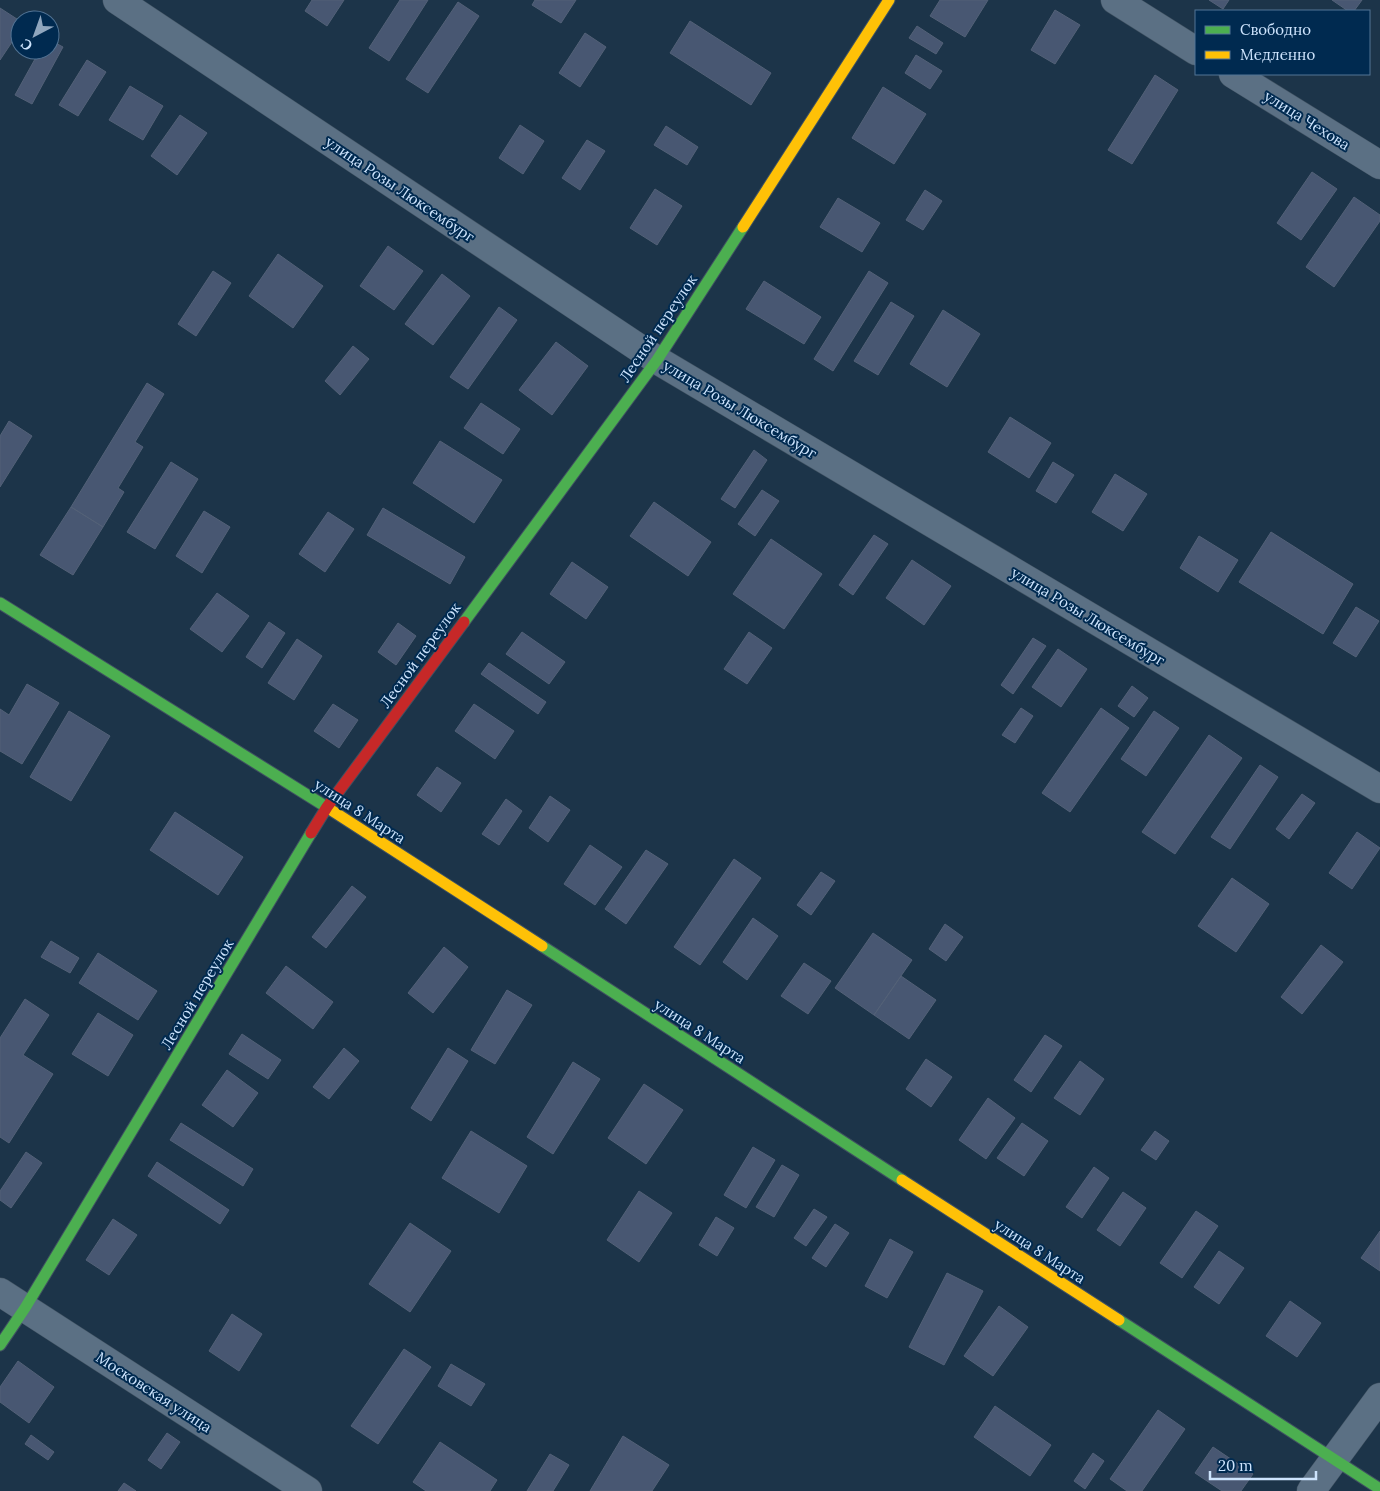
<svg xmlns="http://www.w3.org/2000/svg" width="1380" height="1491" viewBox="0 0 1380 1491" font-family="Lora,serif">
<style>
.building{fill:#485772;stroke:#536177}
.lines{fill:none;stroke-linecap:round;stroke-linejoin:round}
.street-casing{stroke:#3f5161;stroke-width:29}
.fast-casing{stroke:#3f5161;stroke-width:13}
.slow-casing{stroke:#3f5161;stroke-width:13}
.jam-casing{stroke:#3f5161;stroke-width:13}
.street{stroke:#5b7084;stroke-width:28}
.fast{stroke:#4caf50;stroke-width:11}
.slow{stroke:#ffc107;stroke-width:11}
.jam{stroke:#c62828;stroke-width:11}
.labels{text-anchor:middle;dominant-baseline:central;stroke-width:4;stroke-linejoin:round;paint-order:stroke}
.street-label{font-size:15px;fill:#cde4fd;stroke:#002a50}
</style>
<rect width="100%" height="100%" fill="#1c3449"/>
<!-- building -->
<path class="building" d="M 312,0 L 344,0 L 327,26 L 305,11 Z
M 400,0 L 428,0 L 389,61 L 369,48 Z
M 535,0 L 576,0 L 561,23 L 532,5 Z
M 940,0 L 988,0 L 965,37 L 930,16 Z
M 1209,0 L 1229,0 L 1223,9 Z
M 1332,0 L 1362,0 L 1354,11 L 1348,11 Z
M 458,2 L 479,16 L 428,93 L 406,79 Z
M 0,8 L 20,21 L 20,30 L 0,60 Z
M 1055,10 L 1080,25 L 1055,64 L 1031,50 Z
M 690,21 L 771,73 L 751,105 L 670,53 Z
M 917,26 L 943,43 L 936,54 L 909,38 Z
M 585,33 L 606,47 L 580,87 L 559,73 Z
M 50,40 L 63,47 L 32,104 L 15,95 L 40,50 L 50,50 Z
M 916,55 L 942,71 L 930,89 L 905,73 Z
M 87,60 L 106,72 L 78,116 L 59,105 Z
M 1155,75 L 1178,90 L 1132,164 L 1108,150 Z
M 130,86 L 163,106 L 143,140 L 109,120 Z
M 883,87 L 926,114 L 894,164 L 852,138 Z
M 180,115 L 207,133 L 177,175 L 151,156 Z
M 520,125 L 544,141 L 523,174 L 499,158 Z
M 666,126 L 698,147 L 687,165 L 654,145 Z
M 587,140 L 605,151 L 580,190 L 562,178 Z
M 1312,172 L 1337,189 L 1301,240 L 1277,223 Z
M 655,189 L 682,206 L 657,245 L 630,228 Z
M 925,190 L 942,201 L 923,230 L 906,220 Z
M 1354,197 L 1380,215 L 1380,221 L 1334,287 L 1306,267 Z
M 838,198 L 880,223 L 862,252 L 820,227 Z
M 388,246 L 423,271 L 394,310 L 360,286 Z
M 278,254 L 323,286 L 293,328 L 249,296 Z
M 213,271 L 231,283 L 196,336 L 178,324 Z
M 869,271 L 888,283 L 833,371 L 814,359 Z
M 442,274 L 470,296 L 433,345 L 405,324 Z
M 764,281 L 821,317 L 804,344 L 746,309 Z
M 891,302 L 914,316 L 878,375 L 854,361 Z
M 499,307 L 517,320 L 468,389 L 450,377 Z
M 943,310 L 980,334 L 947,387 L 910,364 Z
M 556,342 L 588,366 L 552,415 L 519,390 Z
M 353,346 L 369,359 L 340,395 L 325,381 Z
M 147,383 L 164,394 L 135,442 L 143,447 L 118,488 L 124,492 L 103,527 L 71,507 Z
M 481,403 L 520,429 L 503,454 L 464,428 Z
M 1010,417 L 1051,443 L 1029,478 L 988,452 Z
M 9,421 L 32,436 L 0,487 L 0,436 Z
M 440,441 L 502,480 L 474,523 L 413,483 Z
M 754,450 L 767,460 L 735,508 L 721,499 Z
M 171,462 L 198,479 L 155,549 L 127,532 Z
M 1053,462 L 1074,475 L 1056,503 L 1036,491 Z
M 1115,474 L 1147,494 L 1123,531 L 1092,512 Z
M 762,490 L 779,501 L 755,536 L 738,524 Z
M 654,502 L 711,542 L 688,576 L 630,536 Z
M 71,507 L 103,527 L 73,575 L 40,555 Z
M 383,508 L 465,557 L 450,584 L 367,535 Z
M 204,511 L 230,527 L 202,573 L 176,556 Z
M 328,512 L 354,529 L 325,572 L 299,554 Z
M 1271,532 L 1353,584 L 1323,634 L 1239,582 Z
M 874,535 L 888,544 L 853,595 L 839,585 Z
M 1199,536 L 1238,560 L 1218,592 L 1180,568 Z
M 771,539 L 822,574 L 784,629 L 733,594 Z
M 912,560 L 951,586 L 924,625 L 886,598 Z
M 572,562 L 608,587 L 586,619 L 550,594 Z
M 217,593 L 249,616 L 222,652 L 190,629 Z
M 1356,607 L 1379,621 L 1356,657 L 1333,643 Z
M 269,622 L 285,633 L 262,668 L 246,657 Z
M 398,623 L 416,636 L 396,665 L 378,652 Z
M 522,632 L 565,662 L 549,684 L 506,654 Z
M 749,632 L 772,648 L 747,684 L 724,669 Z
M 1033,638 L 1046,646 L 1013,694 L 1001,685 Z
M 297,639 L 322,656 L 294,700 L 268,683 Z
M 1058,649 L 1087,669 L 1061,707 L 1032,687 Z
M 489,663 L 546,702 L 538,714 L 481,674 Z
M 27,684 L 59,703 L 22,764 L 0,751 L 0,709 L 9,715 Z
M 1132,686 L 1148,698 L 1134,717 L 1118,706 Z
M 333,704 L 358,720 L 339,748 L 314,731 Z
M 474,704 L 514,731 L 495,759 L 455,731 Z
M 1021,708 L 1033,716 L 1015,743 L 1002,735 Z
M 1101,708 L 1129,728 L 1070,812 L 1042,793 Z
M 69,711 L 110,736 L 71,801 L 30,777 Z
M 1154,711 L 1179,728 L 1146,776 L 1121,759 Z
M 1209,735 L 1242,758 L 1175,854 L 1142,832 Z
M 1260,765 L 1278,777 L 1230,849 L 1211,837 Z
M 437,767 L 461,783 L 441,812 L 417,795 Z
M 1302,794 L 1315,803 L 1289,839 L 1276,829 Z
M 550,796 L 570,810 L 548,842 L 529,828 Z
M 506,799 L 522,811 L 499,845 L 482,834 Z
M 175,812 L 243,857 L 218,895 L 150,850 Z
M 1357,832 L 1380,848 L 1352,889 L 1329,873 Z
M 590,845 L 622,867 L 595,905 L 564,884 Z
M 646,850 L 668,864 L 626,924 L 605,909 Z
M 734,859 L 761,878 L 700,965 L 674,947 Z
M 821,872 L 835,881 L 811,915 L 797,905 Z
M 1232,878 L 1269,904 L 1236,952 L 1198,926 Z
M 352,886 L 366,897 L 326,948 L 312,937 Z
M 753,918 L 778,936 L 747,980 L 723,962 Z
M 945,924 L 963,937 L 946,961 L 929,949 Z
M 873,933 L 912,960 L 874,1015 L 835,988 Z
M 51,941 L 79,958 L 70,973 L 41,957 Z
M 1321,945 L 1343,962 L 1302,1014 L 1281,997 Z
M 444,947 L 468,967 L 433,1013 L 408,993 Z
M 98,953 L 157,991 L 138,1020 L 79,983 Z
M 804,963 L 831,981 L 808,1014 L 781,996 Z
M 286,966 L 333,1002 L 313,1029 L 266,993 Z
M 901,976 L 936,1000 L 909,1039 L 874,1015 Z
M 507,990 L 532,1005 L 495,1064 L 471,1050 Z
M 25,999 L 49,1015 L 23,1055 L 53,1074 L 9,1143 L 0,1137 L 0,1038 Z
M 98,1013 L 133,1035 L 108,1076 L 72,1054 Z
M 242,1034 L 281,1060 L 268,1079 L 229,1054 Z
M 1045,1035 L 1062,1046 L 1031,1092 L 1014,1080 Z
M 344,1048 L 359,1061 L 329,1099 L 313,1087 Z
M 448,1048 L 468,1061 L 431,1121 L 411,1108 Z
M 926,1059 L 952,1077 L 931,1107 L 906,1089 Z
M 1080,1061 L 1104,1079 L 1080,1115 L 1054,1098 Z
M 573,1062 L 600,1079 L 553,1154 L 527,1137 Z
M 227,1070 L 258,1093 L 233,1127 L 202,1105 Z
M 644,1084 L 683,1110 L 646,1164 L 608,1138 Z
M 988,1098 L 1015,1118 L 986,1159 L 959,1140 Z
M 181,1123 L 253,1169 L 243,1186 L 170,1140 Z
M 1022,1123 L 1048,1141 L 1024,1176 L 997,1158 Z
M 471,1131 L 527,1166 L 499,1213 L 442,1178 Z
M 1155,1131 L 1169,1141 L 1156,1160 L 1141,1150 Z
M 753,1147 L 775,1160 L 746,1208 L 724,1195 Z
M 26,1152 L 42,1163 L 11,1208 L 0,1200 L 0,1191 Z
M 157,1162 L 229,1210 L 220,1224 L 148,1176 Z
M 782,1165 L 799,1175 L 774,1217 L 756,1207 Z
M 1094,1167 L 1109,1178 L 1082,1218 L 1066,1207 Z
M 639,1191 L 672,1213 L 639,1262 L 607,1240 Z
M 1123,1192 L 1146,1208 L 1120,1246 L 1097,1230 Z
M 814,1209 L 827,1217 L 806,1246 L 794,1238 Z
M 1196,1211 L 1218,1226 L 1182,1278 L 1160,1263 Z
M 716,1217 L 734,1228 L 717,1256 L 699,1245 Z
M 113,1219 L 137,1235 L 109,1275 L 86,1260 Z
M 410,1223 L 451,1251 L 410,1312 L 369,1284 Z
M 835,1224 L 849,1233 L 826,1267 L 812,1258 Z
M 1380,1231 L 1380,1271 L 1361,1258 Z
M 890,1239 L 913,1252 L 887,1298 L 865,1286 Z
M 1219,1251 L 1244,1268 L 1219,1304 L 1194,1287 Z
M 947,1273 L 983,1291 L 944,1365 L 909,1347 Z
M 1290,1301 L 1321,1323 L 1297,1357 L 1266,1336 Z
M 999,1306 L 1028,1327 L 993,1376 L 964,1356 Z
M 232,1314 L 262,1334 L 239,1371 L 209,1351 Z
M 404,1349 L 431,1367 L 378,1444 L 351,1426 Z
M 18,1361 L 54,1387 L 29,1423 L 0,1402 L 0,1387 Z
M 451,1364 L 485,1384 L 471,1406 L 438,1386 Z
M 995,1406 L 1051,1445 L 1030,1476 L 974,1437 Z
M 1158,1410 L 1185,1429 L 1142,1491 L 1127,1491 L 1110,1479 Z
M 167,1433 L 180,1442 L 161,1469 L 148,1460 Z
M 31,1435 L 54,1452 L 48,1460 L 25,1444 Z
M 623,1436 L 669,1465 L 652,1491 L 590,1491 Z
M 440,1442 L 497,1480 L 490,1491 L 426,1491 L 413,1482 Z
M 1213,1447 L 1253,1474 L 1241,1491 L 1222,1491 L 1195,1473 Z
M 1093,1453 L 1104,1461 L 1085,1489 L 1074,1481 Z
M 550,1454 L 569,1465 L 553,1491 L 527,1491 Z
M 124,1483 L 136,1491 L 118,1491 Z"/>
<g class="lines">
<!-- street casing -->
<g class="street-casing">
<path id="street" d="M 117,0 L 657,360 L 1380,789
M 1115,0 L 1196,51
M 1233,74 L 1380,165
M 0,1292 L 308,1491
M 1311,1491 L 1380,1397"/>
</g>
<!-- fast casing -->
<g class="fast-casing">
<path id="fast" d="M 0,603 L 328,808
M 464,622 L 657,360 L 743,227
M 542,946 L 902,1180
M 1119,1320 L 1380,1489
M 0,1345 L 25,1308 L 311,833"/>
</g>
<!-- slow casing -->
<g class="slow-casing">
<path id="slow" d="M 743,227 L 889,0
M 328,808 L 542,946
M 902,1180 L 1119,1320"/>
</g>
<!-- jam casing -->
<g class="jam-casing">
<path id="jam" d="M 311,833 L 327,807 L 464,622"/>
</g>
<!-- street -->
<use href="#street" class="street"/>
<!-- fast -->
<use href="#fast" class="fast"/>
<!-- slow -->
<use href="#slow" class="slow"/>
<!-- jam -->
<use href="#jam" class="jam"/>
</g>
<g class="labels">
<!-- street labels -->
<g class="street-label">
<text transform="translate(1307 120) rotate(32)">улица Чехова</text>
<text transform="translate(400 189) rotate(34)">улица Розы Люксембург</text>
<text transform="translate(658 328) rotate(-56)">Лесной переулок</text>
<text transform="translate(740 409) rotate(31)">улица Розы Люксембург</text>
<text transform="translate(1088 616) rotate(31)">улица Розы Люксембург</text>
<text transform="translate(420 655) rotate(-54)">Лесной переулок</text>
<text transform="translate(360 811) rotate(33)">улица 8 Марта</text>
<text transform="translate(197 994) rotate(-59)">Лесной переулок</text>
<text transform="translate(700 1031) rotate(33)">улица 8 Марта</text>
<text transform="translate(1040 1251) rotate(33)">улица 8 Марта</text>
<text transform="translate(154 1392) rotate(33)">Московская улица</text>
</g>
</g>
<!-- legend -->
<rect x="1195" y="10" width="175" height="65" fill="#002a50" stroke="#527495"/>
<rect x="1205" y="26" width="25" height="8" fill="#4caf50" stroke="#527495"/>
<text x="1240" y="35" font-size="15" fill="#cde4fd">Свободно</text>
<rect x="1205" y="51" width="25" height="8" fill="#ffc107" stroke="#527495"/>
<text x="1240" y="60" font-size="15" fill="#cde4fd">Медленно</text>
<!-- north arrow -->
<g transform="translate(35 35) rotate(221)"><circle r="24" fill="#002a50" stroke="#527495"/>
<path d="M0-4L9 19L0 12L-9 19Z" fill="#8fa6be"/>
<text y="-8" font-size="14" font-weight="bold" text-anchor="middle" fill="#cde4fd">С</text>
</g>
<!-- scale -->
<path d="M1210 1471v8h106v-8" fill="none" stroke="#cde4fd" stroke-width="2.5"/>
<text x="1218" y="1471" font-size="15" fill="#cde4fd" stroke="#002a50" stroke-width="4" paint-order="stroke">20 m</text>
</svg>
